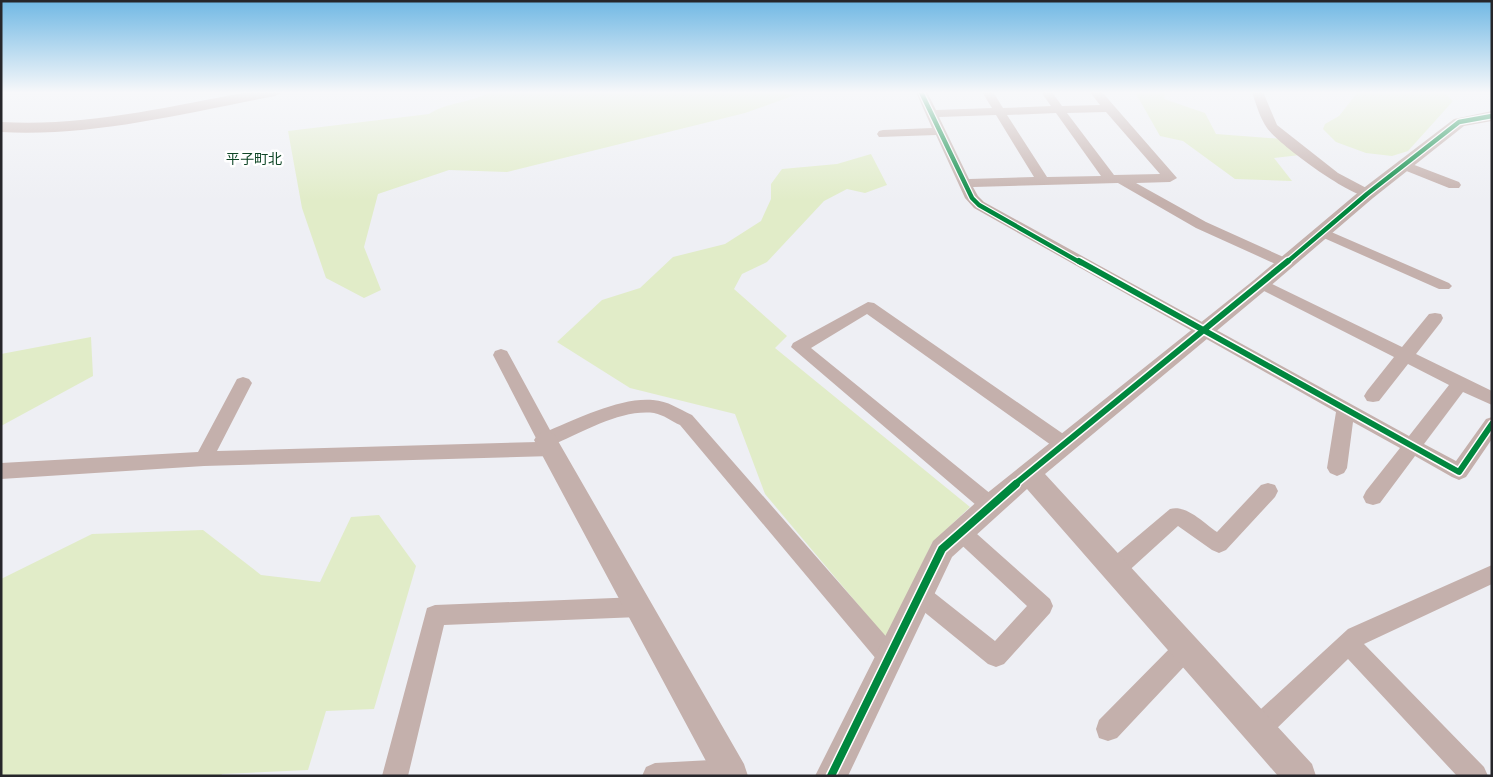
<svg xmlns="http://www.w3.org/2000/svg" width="1493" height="777" viewBox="0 0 1493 777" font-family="Ubuntu,'Noto Sans JP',sans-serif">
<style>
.green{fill:#e1ecc8}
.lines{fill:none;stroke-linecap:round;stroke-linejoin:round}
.minor{fill:#c4b0ac;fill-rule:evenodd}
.tertiary{fill:#c4b0ac;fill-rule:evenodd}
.cycleway-far2-casing{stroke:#fff;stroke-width:7}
.cycleway-far1-casing{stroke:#fff;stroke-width:9}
.cycleway-casing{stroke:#fff;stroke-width:11}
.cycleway-far2{stroke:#00873e;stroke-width:4.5}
.cycleway-far1{stroke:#00873e;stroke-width:6}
.cycleway{stroke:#00873e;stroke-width:8}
.labels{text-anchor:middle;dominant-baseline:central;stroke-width:5;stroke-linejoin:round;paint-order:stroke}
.far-quarter-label{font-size:14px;fill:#104727;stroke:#fff}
</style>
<rect width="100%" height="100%" fill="#eeeff4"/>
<!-- green -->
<path class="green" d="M 490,92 L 773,92 L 795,95 L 745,113 L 507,172 L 449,170 L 378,194 L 364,247 L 381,290 L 364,298 L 326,278 L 302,208 L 288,131 L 429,114 C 447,102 471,103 490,92 Z
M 1135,92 L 1165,92 L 1164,99 L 1205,113 L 1216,134 L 1283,139 L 1300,155 L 1274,158 L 1292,181 L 1235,179 L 1183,141 L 1160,136 Z
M 1358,92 L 1444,92 L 1453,101 L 1408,151 L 1392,156 L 1366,153 L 1336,142 L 1323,129 L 1325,124 L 1339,116 Z
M 871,154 L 887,185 L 865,193 L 847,189 L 824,201 L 767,262 L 742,274 L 734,289 L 787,336 L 775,348 L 970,507 L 932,543 L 887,639 L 765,494 L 735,414 L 630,388 L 557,342 L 602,300 L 640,288 L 673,257 L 725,244 L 761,221 L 771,199 L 771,184 L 782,169 L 837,164 Z
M 91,337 L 93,376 L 1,426 L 1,354 Z
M 379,515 L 416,566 L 374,709 L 326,711 L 308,770 L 222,774 L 221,776 L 1,776 L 1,579 L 92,534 L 203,530 L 261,575 L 320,582 L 351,517 Z"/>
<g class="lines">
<!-- minor -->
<path class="minor" d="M 916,92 L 927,92 L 936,110 L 992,108 L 982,92 L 993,92 L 1003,108 L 1051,106 L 1041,92 L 1052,92 L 1062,106 L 1100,105 L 1090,92 L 1102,92 L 1177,178 L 1170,182 L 1136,183 L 1206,222 L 1290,260 L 1292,263 L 1290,266 L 1280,266 L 1196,228 L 1118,183 L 973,187 L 978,196 L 984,202 L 1409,436 L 1449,385 L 1408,364 L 1379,401 L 1373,402 L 1367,401 L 1364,396 L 1367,391 L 1394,357 L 1256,287 L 1253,284 L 1256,281 L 1266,281 L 1402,347 L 1429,314 L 1435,313 L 1441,314 L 1443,318 L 1441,322 L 1416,354 L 1492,391 L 1492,405 L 1463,392 L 1424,444 L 1456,461 L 1486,419 L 1492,417 L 1492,439 L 1466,477 L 1459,480 L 1452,477 L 1415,456 L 1380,503 L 1373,505 L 1366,503 L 1363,497 L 1366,491 L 1400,448 L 1353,422 L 1347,468 L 1344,473 L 1337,476 L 1330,473 L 1327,468 L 1336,412 L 974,208 L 965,198 L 936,135 L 879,137 L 877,134 L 879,131 L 883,130 L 932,128 ZM 1106,112 L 1160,174 L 1114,175 L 1067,113 ZM 1056,113 L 1101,176 L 1047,177 L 1007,115 ZM 996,115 L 1034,177 L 969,179 L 939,117 Z
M 1252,92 L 1263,92 L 1277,125 L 1338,173 L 1372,191 L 1374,194 L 1372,197 C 1355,201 1277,143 1267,128 C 1260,118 1256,104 1252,92 Z
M 1404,161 L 1459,182 L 1461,185 L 1459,188 L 1449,188 L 1399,168 L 1398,165 Z
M 1322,228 L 1449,283 L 1452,286 L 1449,289 L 1439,289 L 1317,235 L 1315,232 L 1317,229 Z
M 868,302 L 874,303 L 1072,440 L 1074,445 L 1072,450 L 1065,452 L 1058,450 L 867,314 L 811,348 L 997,499 L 1000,505 L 997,511 L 990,513 L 983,511 L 791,347 L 793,343 Z
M 501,349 L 507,351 L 550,430 C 579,418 621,397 653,400 C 668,401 679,409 692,415 L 898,650 L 902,658 L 898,666 L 890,669 L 882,666 L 680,425 C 671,421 664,415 654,413 C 622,409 585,431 557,443 L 561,449 L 559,454 L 552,456 L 204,466 L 1,479 L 1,463 L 198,452 L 237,379 L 243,377 L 249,379 L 252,383 L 217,451 L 538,442 L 493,355 L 495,351 Z
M 1268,483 L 1275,485 L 1278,491 L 1275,497 L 1226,550 L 1219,553 L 1212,550 L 1178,526 L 1123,576 L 1115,578 L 1107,576 L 1104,569 L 1107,562 L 1170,509 C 1186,504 1204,523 1217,532 L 1261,485 Z
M 961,523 L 968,526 L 1050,599 L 1053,606 L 1050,613 L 1004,664 L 996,667 L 988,664 L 912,602 L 909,595 L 912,588 L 920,585 L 928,588 L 995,641 L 1027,606 L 954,538 L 951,532 L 954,526 Z
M 1492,565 L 1492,584 L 1364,644 L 1484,767 L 1488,776 L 1457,776 L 1348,659 L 1267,738 L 1258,741 L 1249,738 L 1246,729 L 1249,720 L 1348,629 Z
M 639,597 L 647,600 L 650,607 L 647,614 L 639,617 L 444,625 L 408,776 L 382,776 L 427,608 L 435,605 Z
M 1186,637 L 1194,640 L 1197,648 L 1194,656 L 1117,738 L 1108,741 L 1099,738 L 1096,729 L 1099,720 L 1178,640 Z
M 730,759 L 739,763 L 743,772 L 741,776 L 642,776 L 646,767 L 655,763 Z"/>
<!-- tertiary -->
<path class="tertiary" d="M 248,92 L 282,92 L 275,96 C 185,113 93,137 1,132 L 1,122 C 85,127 166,107 248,92 Z
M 1492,111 L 1492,121 L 1464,126 L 1373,198 L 1268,288 L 1045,474 L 1312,764 L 1316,776 L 1278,776 L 1027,489 L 952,557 L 848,776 L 815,776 L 933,541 L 981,498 L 1254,280 L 1361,190 L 1454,119 Z
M 546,431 L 554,434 L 744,764 L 748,776 L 714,776 L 534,440 L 538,434 Z"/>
<!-- cycleway-far2 casing -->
<g class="cycleway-far2-casing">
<path id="cycleway-far2" d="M 921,92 L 972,198 L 979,205 L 1081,263
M 1286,263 L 1367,194 L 1459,122 L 1492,116"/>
</g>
<!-- cycleway-far1 casing -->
<g class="cycleway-far1-casing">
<path id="cycleway-far1" d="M 1079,261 L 1459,472 L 1492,424
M 1014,485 L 1288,261"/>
</g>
<!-- cycleway casing -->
<g class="cycleway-casing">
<path id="cycleway" d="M 831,776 L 942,549 L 1016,484"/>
</g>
<!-- cycleway-far2 -->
<use href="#cycleway-far2" class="cycleway-far2"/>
<!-- cycleway-far1 -->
<use href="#cycleway-far1" class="cycleway-far1"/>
<!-- cycleway -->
<use href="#cycleway" class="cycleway"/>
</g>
<!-- sky -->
<linearGradient id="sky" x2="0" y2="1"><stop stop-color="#70b8e4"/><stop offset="0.46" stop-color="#f7f8fa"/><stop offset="1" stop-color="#f7f8fa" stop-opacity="0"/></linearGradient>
<rect width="1493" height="201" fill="url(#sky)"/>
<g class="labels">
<!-- far-quarter labels -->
<g class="far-quarter-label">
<text x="254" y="159">平子町北</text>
</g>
</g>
<!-- border -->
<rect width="1493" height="777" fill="none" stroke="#26262a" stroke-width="5"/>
</svg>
